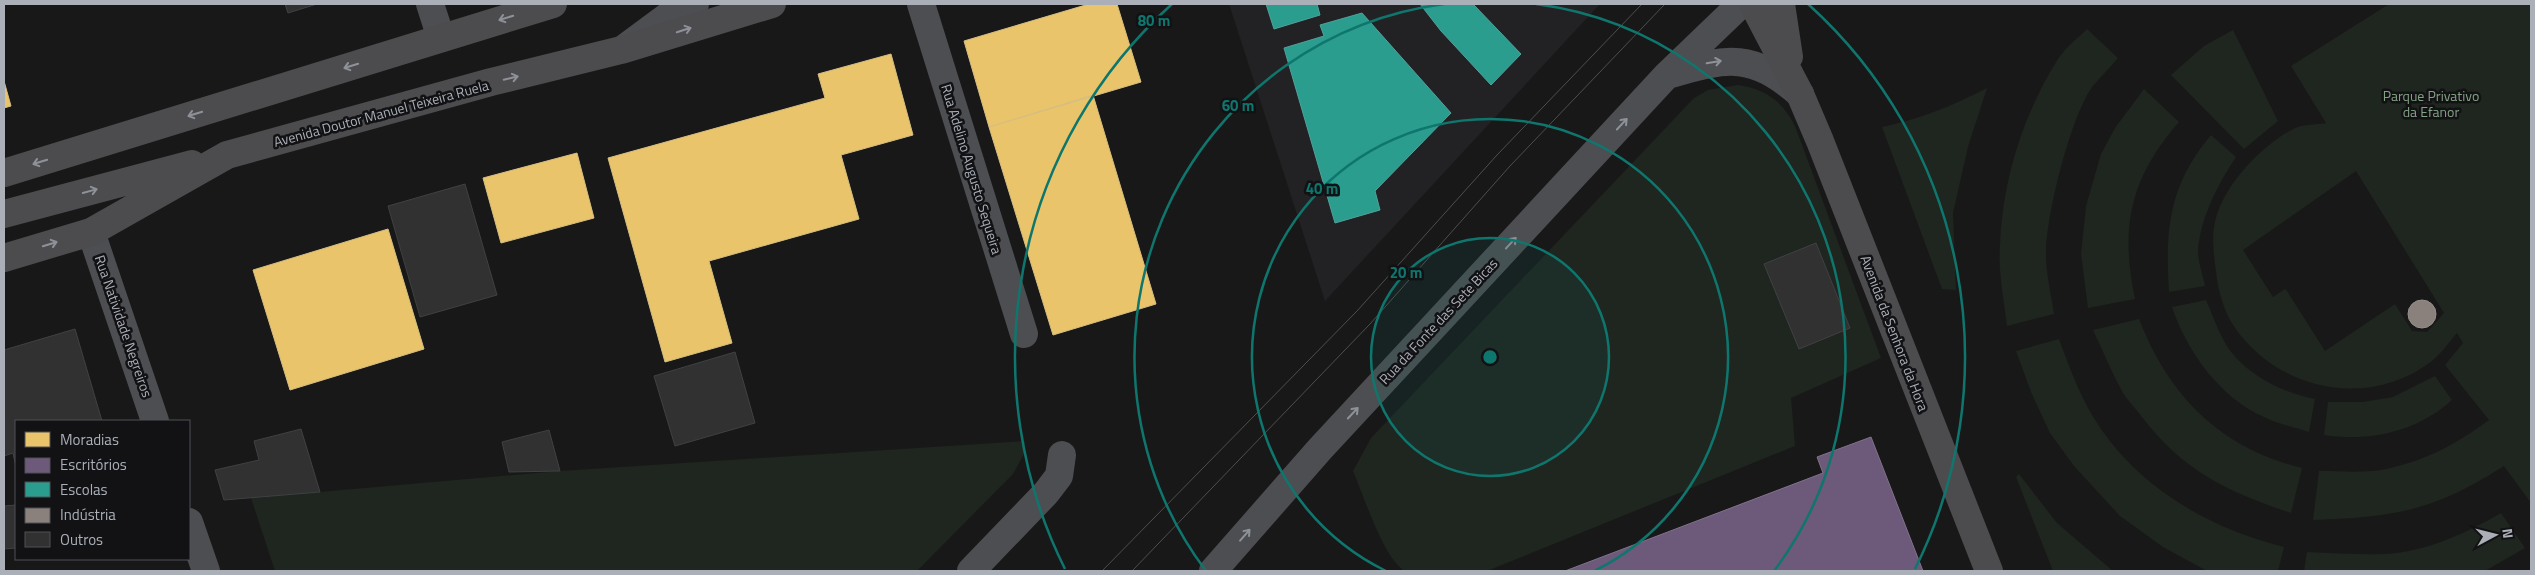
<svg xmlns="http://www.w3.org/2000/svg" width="2535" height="575" viewBox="0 0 2535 575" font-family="'Titillium Web',sans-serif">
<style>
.built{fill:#222224}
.green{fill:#1f251f;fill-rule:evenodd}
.homes{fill:#e9c46a;stroke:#d6be81}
.offices{fill:#6d597a;stroke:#7f738d}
.schools{fill:#2a9d8f;stroke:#50a29b}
.industry{fill:#8a817c;stroke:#948f8e}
.building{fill:#313132;stroke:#404144}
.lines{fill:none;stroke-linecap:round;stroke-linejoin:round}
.minor{stroke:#4d4e51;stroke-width:28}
.tertiary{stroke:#4d4e51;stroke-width:28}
.secondary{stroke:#4c4c4f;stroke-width:28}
.tram{stroke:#4d4e4f;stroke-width:1}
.oneway{stroke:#8e9198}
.oneway2{stroke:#8e9299}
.ring{fill:none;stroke:#0f766e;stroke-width:2.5}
.labels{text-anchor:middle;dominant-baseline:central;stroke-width:5;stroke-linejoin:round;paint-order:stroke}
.park-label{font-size:14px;fill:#83a284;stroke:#121214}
.street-label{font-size:14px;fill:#aaafb8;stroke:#121214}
.centre{fill:#0f766e;stroke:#121214;stroke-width:2.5}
.ring-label{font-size:15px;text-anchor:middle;font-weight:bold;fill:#0f766e;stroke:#121214;stroke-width:5;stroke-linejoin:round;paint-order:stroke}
</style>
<rect width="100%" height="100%" fill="#181818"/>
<!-- built -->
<path class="built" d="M 1229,4 L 1600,4 L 1325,301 Z"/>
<!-- green -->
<path class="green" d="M 2389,4 L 2531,4 L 2531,503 L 2504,466 C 2433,511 2396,517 2313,520 L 2319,471 C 2339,471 2361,473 2381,470 C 2423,462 2455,445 2489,420 L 2445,365 L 2463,343 L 2457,333 C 2449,342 2442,353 2432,361 C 2370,409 2280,392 2235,328 C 2224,312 2218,291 2216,272 C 2214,258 2212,241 2214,227 C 2220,188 2260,147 2293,129 C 2302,124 2316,125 2326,123 L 2291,66 ZM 2356,171 L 2444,313 L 2427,332 L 2412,331 L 2395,304 L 2325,351 L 2287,291 L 2285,289 L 2273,297 L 2243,250 Z
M 2087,29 L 2118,58 C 2110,68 2100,77 2092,87 C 2070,119 2048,210 2046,249 C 2045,270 2051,293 2054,314 L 2007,326 C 2004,299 1998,273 2000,246 C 2002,182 2023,114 2058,59 C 2065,48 2078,38 2087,29 Z
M 2233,30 L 2278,121 L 2244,149 L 2171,75 L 2204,46 Z
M 1738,85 C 1766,89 1782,101 1795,126 L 1881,358 L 1791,398 L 1795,446 L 1487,571 L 1405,571 C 1384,560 1363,494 1353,471 L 1371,438 L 1694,98 L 1708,90 Z
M 1987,88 L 1968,147 L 1953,213 L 1956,290 L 1942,289 L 1882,127 C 1920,119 1952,106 1987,88 Z
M 2144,89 L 2179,122 C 2130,178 2120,227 2135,299 L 2088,308 L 2081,254 L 2086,206 L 2101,154 L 2115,128 Z
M 2211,135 L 2236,157 C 2218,184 2200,219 2198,251 C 2198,262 2203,275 2205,286 L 2169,292 C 2165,229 2169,185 2211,135 Z
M 2206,300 C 2212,313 2216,326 2223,339 C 2239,371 2281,393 2315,399 L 2309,432 C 2294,427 2278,424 2264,417 C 2221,399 2186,350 2172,307 Z
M 2139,319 C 2169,396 2220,448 2302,468 L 2291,513 C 2228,492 2183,471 2142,417 C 2136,409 2128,401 2123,393 C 2112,373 2103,351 2093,330 Z
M 2059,339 C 2070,369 2082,402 2101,429 C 2144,491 2212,529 2284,547 L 2278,571 L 2207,571 L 2163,547 L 2120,516 L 2074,466 L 2050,433 L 2031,392 L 2016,351 Z
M 2435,376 L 2452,400 C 2417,432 2369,442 2324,435 L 2328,402 L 2363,402 L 2393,397 Z
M 1025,441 L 1024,454 L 1013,474 L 917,571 L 275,571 L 251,498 L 560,471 Z
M 2019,474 L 2057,523 L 2113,571 L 2053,571 L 2016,477 Z
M 2501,513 L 2525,548 L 2485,571 L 2304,571 L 2307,552 C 2332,553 2359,555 2385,554 C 2425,552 2467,533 2501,513 Z"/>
<!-- homes -->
<path class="homes" d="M 1089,4 L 1117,4 L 1141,82 L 989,127 L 964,41 Z
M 891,54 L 913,135 L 841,155 L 859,219 L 709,261 L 732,343 L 665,362 L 608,158 L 825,98 L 818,74 Z
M 4,81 L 11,106 L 4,108 Z
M 1093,95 L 1156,304 L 1053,335 L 989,127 Z
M 577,153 L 594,218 L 501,243 L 483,178 Z
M 388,229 L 424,349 L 290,390 L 253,270 Z"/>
<!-- offices -->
<path class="offices" d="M 1871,437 L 1923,571 L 1565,571 L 1823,473 L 1817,457 Z"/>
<!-- schools -->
<path class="schools" d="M 1266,4 L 1317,4 L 1320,15 L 1274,29 Z
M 1420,4 L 1473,4 L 1521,54 L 1491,85 L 1441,31 Z
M 1362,13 L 1451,113 L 1375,191 L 1380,210 L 1335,223 L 1284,48 L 1324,36 L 1320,25 Z"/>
<!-- industry -->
<path class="industry" d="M2408 314a14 14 0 1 1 28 0a14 14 0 1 1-28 0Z"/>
<!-- building -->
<path class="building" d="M 285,4 L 317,4 L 288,13 Z
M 465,184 L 497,295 L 420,317 L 388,206 Z
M 1816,243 L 1850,328 L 1799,349 L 1764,264 Z
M 75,329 L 102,421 L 16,421 L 16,467 L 13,453 L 4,456 L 4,350 Z
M 735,352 L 755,423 L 675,446 L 654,376 Z
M 301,429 L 320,492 L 224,500 L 215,470 L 259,460 L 254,441 Z
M 549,430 L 560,471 L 509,472 L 502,442 Z
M 16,505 L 16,548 L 4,549 L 4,506 Z"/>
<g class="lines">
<!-- minor -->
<path class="minor" d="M 430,4 L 441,38
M 921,4 L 1024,334
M 91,232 L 155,421
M 189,522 L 206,571
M 971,571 L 1046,493 L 1059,476 L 1062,455"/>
<!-- tertiary -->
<path class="tertiary" d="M 626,47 L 676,10 L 695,4
M 1671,74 C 1729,57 1752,53 1800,94
M 1213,571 L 1320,449 L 1667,75 L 1741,4"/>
<!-- secondary -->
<path class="secondary" d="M 1753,4 L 1800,94 L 1820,141 L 1989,571
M 1781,4 L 1789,57
M 4,173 L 553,4
M 4,214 L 192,164
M 4,258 L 91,232 L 227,155 L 491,82 L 621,50 L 772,4"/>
<!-- tram -->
<path class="tram" d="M 1102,571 L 1357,311 L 1497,155 L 1642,4
M 1132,571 L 1370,324 L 1510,166 L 1665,4"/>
</g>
<!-- one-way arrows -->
<defs><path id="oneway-shaft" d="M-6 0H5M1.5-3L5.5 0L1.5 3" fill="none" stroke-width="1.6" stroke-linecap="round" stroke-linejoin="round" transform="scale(1.25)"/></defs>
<g class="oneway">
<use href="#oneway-shaft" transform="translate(506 18) rotate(163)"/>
<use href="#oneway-shaft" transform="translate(684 30) rotate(-18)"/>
<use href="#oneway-shaft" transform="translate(351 66) rotate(163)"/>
<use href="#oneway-shaft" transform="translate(511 78) rotate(-14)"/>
<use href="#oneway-shaft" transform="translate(195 114) rotate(163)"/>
<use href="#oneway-shaft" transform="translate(40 162) rotate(163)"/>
<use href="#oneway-shaft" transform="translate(90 191) rotate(-15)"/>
<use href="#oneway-shaft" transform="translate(50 244) rotate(-17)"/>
</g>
<g class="oneway2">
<use href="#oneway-shaft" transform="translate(1714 62) rotate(-10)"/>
<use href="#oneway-shaft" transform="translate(1622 124) rotate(-47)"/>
<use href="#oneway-shaft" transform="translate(1511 243) rotate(-47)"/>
<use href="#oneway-shaft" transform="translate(1353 413) rotate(-47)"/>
<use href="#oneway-shaft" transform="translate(1245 535) rotate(-49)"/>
</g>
<!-- distance rings -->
<circle cx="1490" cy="357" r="119" fill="#0f766e" fill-opacity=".12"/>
<g class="ring">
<circle cx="1490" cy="357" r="119"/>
<path d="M1386 571A238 238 0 1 1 1594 571"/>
<path d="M1206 571A356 356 0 0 1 1444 4M1536 4A356 356 0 0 1 1774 571"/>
<path d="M1065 569A475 475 0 0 1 1172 4M1808 4A475 475 0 0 1 1915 569"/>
</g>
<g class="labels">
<!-- park labels -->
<g class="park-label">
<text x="2431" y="95">Parque Privativo<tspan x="2431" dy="16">da Efanor</tspan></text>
</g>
<!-- street labels -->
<g class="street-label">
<text transform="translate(381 113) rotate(-15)">Avenida Doutor Manuel Teixeira Ruela</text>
<text transform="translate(972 169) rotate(73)">Rua Adelino Augusto Sequeira</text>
<text transform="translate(1438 321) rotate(-47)">Rua da Fonte das Sete Bicas</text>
<text transform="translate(124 326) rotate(71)">Rua Natividade Negreiros</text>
<text transform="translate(1895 333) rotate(69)">Avenida da Senhora da Hora</text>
</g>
</g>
<circle cx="1490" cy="357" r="8" class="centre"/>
<g class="ring-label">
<text x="1154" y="26">80 m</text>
<text x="1238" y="111">60 m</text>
<text x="1322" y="194">40 m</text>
<text x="1406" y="278">20 m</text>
</g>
<!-- border -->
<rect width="2535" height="575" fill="none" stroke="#aaafb8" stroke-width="10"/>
<!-- legend -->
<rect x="15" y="420" width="175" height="140" fill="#121214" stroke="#4f5156"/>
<rect x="25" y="432" width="25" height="15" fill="#e9c46a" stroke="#4f5156"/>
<text x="60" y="445" font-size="15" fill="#aaafb8">Moradias</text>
<rect x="25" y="458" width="25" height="15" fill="#6d597a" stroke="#4f5156"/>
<text x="60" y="470" font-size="15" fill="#aaafb8">Escritórios</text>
<rect x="25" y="482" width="25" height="15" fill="#2a9d8f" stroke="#4f5156"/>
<text x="60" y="495" font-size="15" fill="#aaafb8">Escolas</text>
<rect x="25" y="508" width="25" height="15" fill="#8a817c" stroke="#4f5156"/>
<text x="60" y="520" font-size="15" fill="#aaafb8">Indústria</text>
<rect x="25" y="532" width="25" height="15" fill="#313132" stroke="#4f5156"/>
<text x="60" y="545" font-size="15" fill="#aaafb8">Outros</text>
<!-- north arrow -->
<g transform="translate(2495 535) rotate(83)" stroke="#121214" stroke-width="4" paint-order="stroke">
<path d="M0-4L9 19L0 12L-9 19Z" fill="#aaafb8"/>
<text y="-8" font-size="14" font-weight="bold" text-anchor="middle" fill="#aaafb8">N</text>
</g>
</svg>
